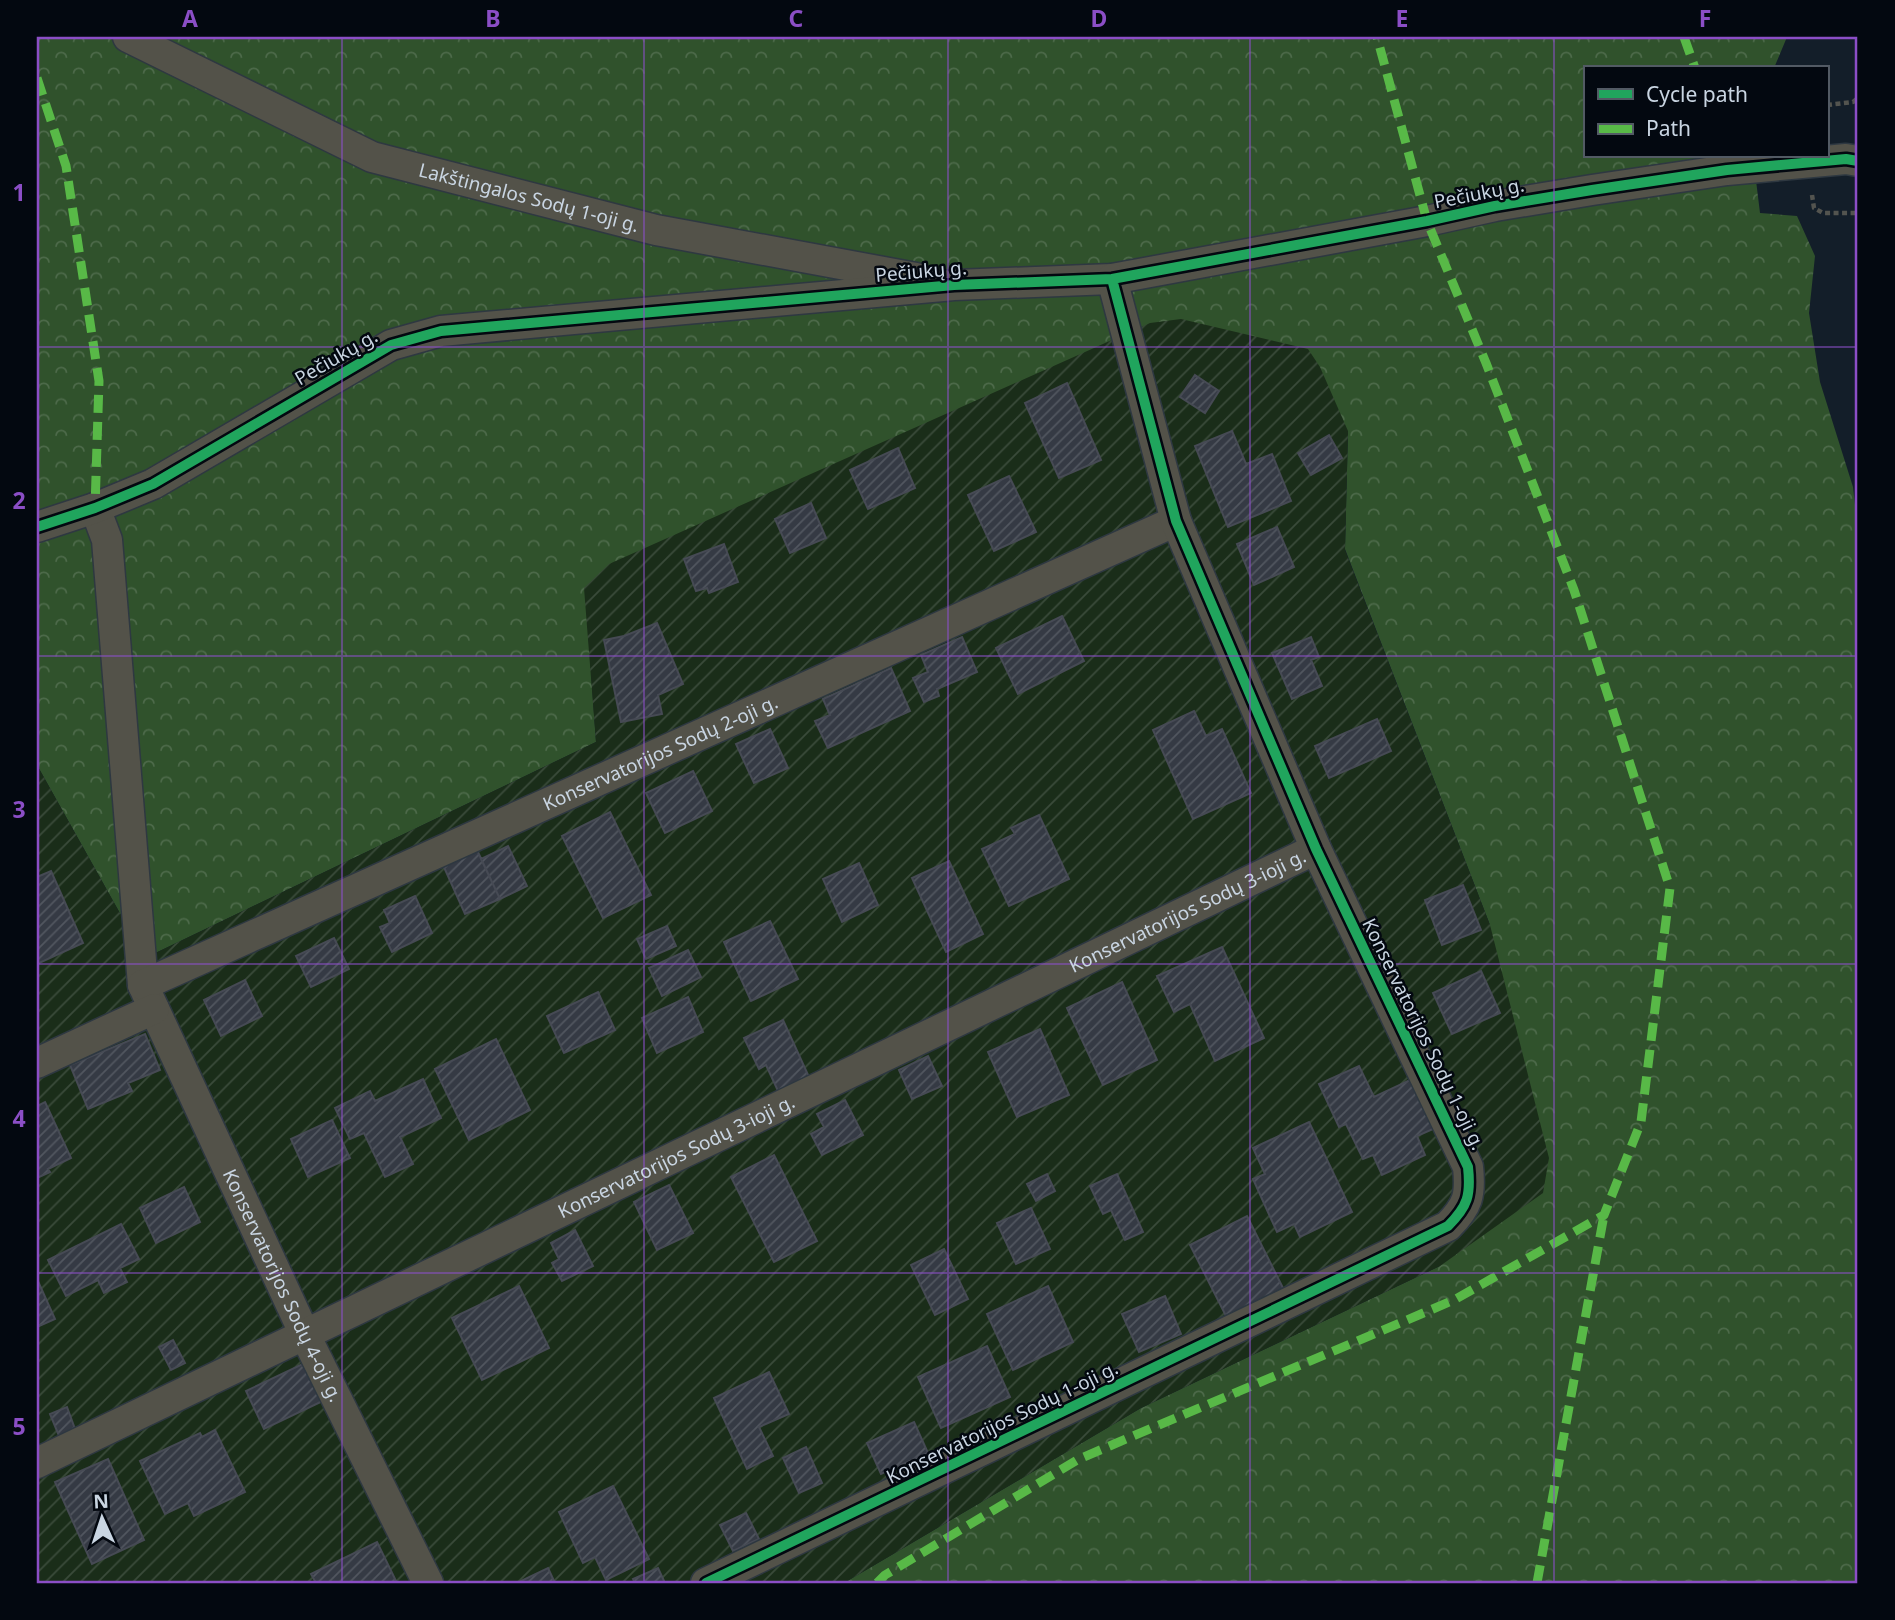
<svg xmlns="http://www.w3.org/2000/svg" width="1895" height="1620" viewBox="0 0 1895 1620" font-family="'Noto Sans',sans-serif">
<style>
.forest{fill:url(#forest-crowns)}
.garden{fill:url(#garden-furrows)}
.building{fill:url(#building-hatch);stroke:#464a54;stroke-width:2}
.lines{fill:none;stroke-linecap:round;stroke-linejoin:round}
.street-casing{stroke:#2e3841;stroke-width:33}
.path{stroke:#53544f;stroke-width:4.5;stroke-dasharray:5 3.5;stroke-linecap:butt}
.street{stroke:#535249;stroke-width:30}
.quiet{stroke:#58b947;stroke-width:9;stroke-dasharray:18 9;stroke-linecap:butt}
.cycleway-casing{stroke:#030810;stroke-width:15}
.cycleway{stroke:#20a55d;stroke-width:10}
.grid{fill:none;stroke:#8b4ec6;stroke-width:2;stroke-opacity:0.55}
.labels{text-anchor:middle;dominant-baseline:central;stroke-width:5;stroke-linejoin:round;paint-order:stroke}
.street-label{font-size:19px;fill:#c9d5e2;stroke:#030810}
.neatline{fill:none;stroke:#8b4ec6;stroke-width:2.5}
.grid-label{font-size:23px;text-anchor:middle;font-weight:bold;fill:#8b4ec6}
</style>
<defs>
<pattern id="forest-crowns" width="20" height="18" patternUnits="userSpaceOnUse" patternTransform="scale(1.75)"><rect width="20" height="18" fill="#30522c"/><path d="M2 6a3 3 0 1 1 6 0M12 15a3 3 0 1 1 6 0" fill="none" stroke="#4d6a4a"/></pattern>
<pattern id="garden-furrows" width="10" height="10" patternUnits="userSpaceOnUse" patternTransform="scale(1.75)"><rect width="10" height="10" fill="#1a2d19"/><path d="M-1 1l2-2M0 10L10 0M9 11l2-2" fill="none" stroke="#3a4b3a"/></pattern>
<pattern id="building-hatch" width="6" height="6" patternUnits="userSpaceOnUse" patternTransform="scale(1.75)"><rect width="6" height="6" fill="#353a44"/><path d="M-1 1l2-2M0 6l6-6M5 7l2-2" fill="none" stroke="#51565f"/></pattern>
</defs>
<rect width="100%" height="100%" fill="#131e29"/>
<!-- forest -->
<path class="forest" d="M 37,37 L 1787,37 L 1774,68 L 1585,68 L 1585,156 L 1753,156 L 1760,213 L 1797,216 L 1815,256 L 1809,313 L 1820,382 L 1853,487 L 1858,532 L 1858,1583 L 844,1583 L 1141,1408 L 1440,1266 L 1490,925 L 1345,549 L 1348,431 L 585,588 L 596,742 L 145,958 L 37,765 Z"/>
<!-- garden -->
<path class="garden" d="M 1181,319 L 1308,349 L 1320,367 L 1348,431 L 1345,550 L 1490,925 L 1549,1158 L 1543,1193 L 1440,1266 L 1141,1408 L 844,1583 L 37,1583 L 37,765 L 145,958 L 596,742 L 584,588 L 609,564 L 1150,323 Z"/>
<!-- building -->
<path class="building" d="M 1195,375 L 1219,391 L 1205,413 L 1180,397 Z
M 1067,383 L 1101,460 L 1059,478 L 1025,403 Z
M 1232,431 L 1246,464 L 1272,454 L 1291,501 L 1228,527 L 1195,446 Z
M 1329,435 L 1342,458 L 1311,475 L 1298,453 Z
M 898,448 L 915,488 L 868,509 L 850,470 Z
M 1009,476 L 1036,532 L 994,551 L 968,495 Z
M 811,503 L 826,538 L 790,553 L 775,519 Z
M 1277,527 L 1294,567 L 1254,585 L 1237,544 Z
M 724,544 L 738,582 L 709,593 L 707,588 L 696,591 L 684,559 Z
M 1062,616 L 1084,661 L 1018,694 L 996,648 Z
M 657,623 L 683,684 L 658,695 L 662,714 L 621,722 L 604,640 L 624,636 Z
M 962,637 L 977,672 L 937,689 L 939,696 L 924,702 L 913,678 L 928,672 L 921,655 Z
M 1311,637 L 1319,657 L 1311,660 L 1322,686 L 1292,699 L 1272,653 Z
M 891,668 L 910,711 L 828,748 L 815,721 L 830,715 L 823,699 Z
M 1194,711 L 1206,736 L 1222,729 L 1251,793 L 1193,819 L 1153,730 Z
M 1377,719 L 1391,751 L 1329,778 L 1315,746 Z
M 770,729 L 788,768 L 754,783 L 736,744 Z
M 693,771 L 712,811 L 665,833 L 646,793 Z
M 610,812 L 651,895 L 603,918 L 562,836 Z
M 1039,815 L 1069,879 L 1009,906 L 982,849 L 1015,834 L 1011,828 Z
M 508,846 L 527,886 L 500,899 L 481,859 Z
M 477,850 L 500,899 L 465,914 L 443,865 Z
M 949,861 L 983,934 L 946,952 L 912,878 Z
M 859,863 L 878,905 L 842,922 L 823,879 Z
M 51,871 L 83,943 L 37,964 L 37,877 Z
M 1463,885 L 1481,930 L 1442,945 L 1425,900 Z
M 415,896 L 432,933 L 392,952 L 380,927 L 390,923 L 384,910 Z
M 770,921 L 798,979 L 751,1001 L 724,942 Z
M 667,926 L 676,946 L 646,959 L 637,939 Z
M 334,938 L 349,969 L 311,987 L 296,956 Z
M 1222,947 L 1264,1038 L 1215,1061 L 1190,1004 L 1174,1012 L 1157,976 Z
M 688,950 L 701,977 L 662,996 L 649,968 Z
M 1481,971 L 1500,1013 L 1452,1034 L 1433,993 Z
M 245,980 L 262,1016 L 221,1036 L 204,1000 Z
M 1122,982 L 1157,1060 L 1103,1085 L 1067,1008 Z
M 598,992 L 615,1030 L 564,1053 L 547,1016 Z
M 688,997 L 703,1032 L 657,1053 L 642,1018 Z
M 783,1020 L 809,1077 L 778,1091 L 766,1065 L 759,1069 L 744,1038 Z
M 1040,1029 L 1069,1095 L 1017,1117 L 988,1052 Z
M 145,1034 L 160,1070 L 128,1083 L 132,1091 L 88,1109 L 70,1065 Z
M 496,1039 L 530,1110 L 469,1140 L 435,1069 Z
M 928,1056 L 942,1086 L 912,1099 L 899,1070 Z
M 1359,1066 L 1374,1097 L 1410,1080 L 1433,1129 L 1417,1136 L 1425,1155 L 1382,1175 L 1373,1155 L 1363,1159 L 1346,1124 L 1339,1127 L 1319,1084 Z
M 423,1079 L 441,1118 L 400,1137 L 413,1164 L 385,1177 L 364,1133 L 350,1139 L 335,1108 L 370,1091 L 375,1101 Z
M 845,1100 L 863,1135 L 822,1155 L 811,1134 L 824,1127 L 817,1114 Z
M 45,1102 L 71,1158 L 48,1169 L 50,1172 L 37,1178 L 37,1106 Z
M 332,1120 L 350,1158 L 308,1177 L 291,1139 Z
M 1309,1122 L 1352,1212 L 1300,1237 L 1294,1224 L 1277,1232 L 1253,1179 L 1265,1174 L 1253,1148 Z
M 774,1155 L 817,1241 L 774,1262 L 731,1177 Z
M 1047,1174 L 1055,1191 L 1036,1201 L 1027,1184 Z
M 1117,1174 L 1143,1232 L 1125,1240 L 1111,1210 L 1103,1214 L 1090,1186 Z
M 669,1185 L 693,1233 L 657,1250 L 634,1202 Z
M 184,1187 L 200,1222 L 156,1243 L 140,1208 Z
M 1031,1208 L 1050,1249 L 1016,1264 L 997,1223 Z
M 1247,1216 L 1284,1290 L 1227,1318 L 1190,1245 Z
M 121,1224 L 139,1259 L 120,1268 L 127,1282 L 104,1293 L 98,1280 L 66,1296 L 48,1260 Z
M 575,1230 L 593,1266 L 562,1281 L 552,1263 L 559,1259 L 551,1243 Z
M 944,1249 L 968,1299 L 935,1315 L 911,1265 Z
M 37,1279 L 55,1319 L 37,1327 Z
M 519,1286 L 549,1348 L 482,1380 L 452,1318 Z
M 1048,1286 L 1073,1342 L 1013,1370 L 987,1314 Z
M 1165,1296 L 1181,1334 L 1139,1352 L 1122,1314 Z
M 173,1340 L 185,1363 L 171,1370 L 159,1347 Z
M 987,1346 L 1010,1397 L 941,1428 L 918,1377 Z
M 309,1361 L 327,1399 L 264,1429 L 246,1391 Z
M 769,1372 L 789,1414 L 759,1427 L 773,1456 L 747,1469 L 714,1398 Z
M 67,1407 L 75,1429 L 59,1436 L 50,1414 Z
M 914,1422 L 928,1453 L 881,1474 L 867,1443 Z
M 215,1430 L 245,1492 L 194,1516 L 188,1503 L 165,1514 L 140,1461 L 200,1433 L 202,1437 Z
M 806,1447 L 822,1483 L 799,1493 L 783,1458 Z
M 108,1459 L 144,1540 L 92,1564 L 55,1482 Z
M 613,1486 L 649,1559 L 606,1580 L 595,1557 L 583,1563 L 559,1512 Z
M 746,1513 L 759,1539 L 733,1551 L 720,1525 Z
M 377,1542 L 397,1583 L 316,1583 L 311,1574 Z
M 548,1568 L 555,1583 L 522,1583 L 521,1581 Z
M 658,1568 L 665,1583 L 635,1583 L 633,1579 Z"/>
<g class="lines">
<!-- street casing -->
<g class="street-casing">
<g id="street">
<path id="s1" d="M 128,37 L 372,157 L 656,230 L 916,278"/>
<path id="s2" d="M 95,508 L 107,540 L 143,985 L 305,1335 L 428,1583"/>
<path d="M 37,527 L 95,508 L 153,484 L 391,345 L 441,331 L 954,285 L 1112,279 L 1427,221 L 1495,206 L 1592,190 L 1727,170 L 1846,159 L 1858,161"/>
<path id="s3" d="M 143,985 L 1176,521"/>
<path d="M 37,1063 L 154,1009"/>
<path id="s4" d="M 37,1463 L 1316,849"/>
<path d="M 706,1583 L 1448,1226 C 1468,1206 1471,1195 1468,1167 L 1316,849 L 1176,521 L 1112,279"/>
</g>
</g>
<!-- path -->
<path class="path" d="M 1827,105 L 1853,102 L 1858,98
M 1812,195 L 1814,208 L 1823,213 L 1858,213"/>
<!-- street -->
<use href="#street" class="street"/>
<!-- quiet -->
<path class="quiet" d="M 1684,37 L 1695,68
M 37,78 L 66,166 L 99,381 L 95,508
M 877,1583 L 885,1575 L 1079,1459 L 1454,1300 L 1604,1215 L 1641,1122 L 1670,888 L 1574,590 L 1486,363 L 1427,221 L 1377,37
M 1537,1583 L 1604,1215"/>
<!-- cycleway casing -->
<g class="cycleway-casing">
<path id="cycleway" d="M 37,527 L 95,508 L 153,484 L 391,345 L 441,331 L 954,285 L 1112,279 L 1427,221 L 1495,206 L 1592,190 L 1727,170 L 1846,159 L 1858,161
M 706,1583 L 1448,1226 C 1468,1206 1471,1195 1468,1167 L 1316,849 L 1176,521 L 1112,279"/>
</g>
<!-- cycleway -->
<use href="#cycleway" class="cycleway"/>
</g>
<!-- grid -->
<path class="grid" d="M 342,37 L 342,1583M 644,37 L 644,1583M 948,37 L 948,1583M 1250,37 L 1250,1583M 1554,37 L 1554,1583M 37,347 L 1858,347M 37,656 L 1858,656M 37,964 L 1858,964M 37,1273 L 1858,1273"/>
<g class="labels">
<!-- street labels -->
<g class="street-label">
<text transform="translate(1479 193) rotate(-11)">Pečiukų g.</text>
<text stroke="none"><textPath href="#s1" startOffset="434">Lakštingalos Sodų 1-oji g.</textPath></text>
<text transform="translate(921 271) rotate(-5)">Pečiukų g.</text>
<text transform="translate(336 357) rotate(-30)">Pečiukų g.</text>
<text stroke="none"><textPath href="#s3" startOffset="567">Konservatorijos Sodų 2-oji g.</textPath></text>
<text stroke="none"><textPath href="#s4" startOffset="1276">Konservatorijos Sodų 3-ioji g.</textPath></text>
<text transform="translate(1424 1034) rotate(64)">Konservatorijos Sodų 1-oji g.</text>
<text stroke="none"><textPath href="#s4" startOffset="709">Konservatorijos Sodų 3-ioji g.</textPath></text>
<text stroke="none"><textPath href="#s2" startOffset="812">Konservatorijos Sodų 4-oji g.</textPath></text>
<text transform="translate(1002 1422) rotate(-26)">Konservatorijos Sodų 1-oji g.</text>
</g>
</g>
<!-- border -->
<rect width="1895" height="1620" fill="none" stroke="#030810" stroke-width="77"/>
<!-- legend -->
<rect x="1584" y="66" width="245" height="91" fill="#030810" stroke="#525a64" stroke-width="2"/>
<rect x="1598" y="89" width="35" height="10" fill="#20a55d" stroke="#525a64" stroke-width="2"/>
<text x="1646" y="102" font-size="21" fill="#c9d5e2">Cycle path</text>
<rect x="1598" y="124" width="35" height="10" fill="#58b947" stroke="#525a64" stroke-width="2"/>
<text x="1646" y="136" font-size="21" fill="#c9d5e2">Path</text>
<!-- north arrow -->
<g transform="translate(102 1518) rotate(357)" stroke="#030810" stroke-width="5" paint-order="stroke">
<path d="M0-5L12 26L0 18L-12 26Z" fill="#c9d5e2"/>
<text y="-10" font-size="19" font-weight="bold" text-anchor="middle" fill="#c9d5e2">N</text>
</g>
<rect x="38" y="38" width="1818" height="1544" class="neatline"/>
<g class="grid-label">
<text x="190" y="27">A</text>
<text x="493" y="27">B</text>
<text x="796" y="27">C</text>
<text x="1099" y="27">D</text>
<text x="1402" y="27">E</text>
<text x="1705" y="27">F</text>
<text x="19" y="201">1</text>
<text x="19" y="509">2</text>
<text x="19" y="818">3</text>
<text x="19" y="1127">4</text>
<text x="19" y="1435">5</text>
</g>
</svg>
